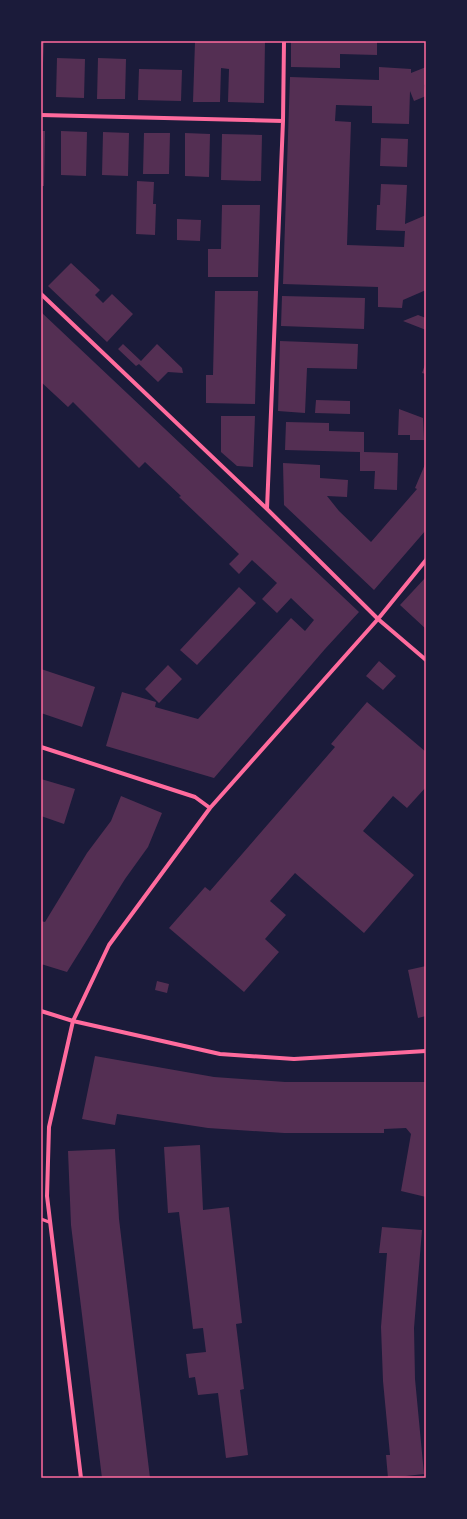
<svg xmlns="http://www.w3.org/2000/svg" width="467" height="1519" viewBox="0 0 467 1519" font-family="Raleway,sans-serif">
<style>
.building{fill:#542f53}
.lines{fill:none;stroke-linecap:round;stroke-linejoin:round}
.service{stroke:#ff6b9d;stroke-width:3}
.minor{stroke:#ff6b9d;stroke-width:4}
.neatline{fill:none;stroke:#ff6b9d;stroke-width:1.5}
</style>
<rect width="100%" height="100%" fill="#1b1b3a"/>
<!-- building -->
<path class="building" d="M 41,41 L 44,41 L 42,86 L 41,86 Z
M 222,41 L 265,41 L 264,103 L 228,102 L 229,69 L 221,68 L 220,102 L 193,102 L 195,42 L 222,42 Z
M 291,41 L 377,41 L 377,55 L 340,54 L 340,68 L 291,67 Z
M 57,58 L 85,59 L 84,98 L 56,97 Z
M 98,58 L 126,59 L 125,99 L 97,99 Z
M 379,67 L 411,69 L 411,73 L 426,67 L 426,84 L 424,85 L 426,96 L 414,101 L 410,91 L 409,124 L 372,123 L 372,106 L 336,105 L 335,121 L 351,122 L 347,245 L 404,247 L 405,231 L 376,230 L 377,205 L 380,205 L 381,184 L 407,185 L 405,224 L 426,215 L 426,290 L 403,300 L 402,308 L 378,307 L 378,287 L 283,284 L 290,77 L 379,80 Z
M 139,69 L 182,70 L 181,101 L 138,100 Z
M 41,131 L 45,131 L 44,186 L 41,186 Z
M 61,131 L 87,132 L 86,176 L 61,175 Z
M 103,132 L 129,133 L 128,176 L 102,175 Z
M 144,133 L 170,133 L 169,174 L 143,174 Z
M 185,133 L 210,134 L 209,177 L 185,176 Z
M 222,134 L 262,135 L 261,181 L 221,180 Z
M 381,138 L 408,139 L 407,167 L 380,166 Z
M 137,181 L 154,182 L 153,204 L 156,204 L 155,235 L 136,234 Z
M 222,205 L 260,205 L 258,277 L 208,277 L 208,249 L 221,249 Z
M 177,219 L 201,220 L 200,241 L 177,240 Z
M 71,263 L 100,290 L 95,295 L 103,303 L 112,294 L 133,314 L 107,342 L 48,286 Z
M 215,291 L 258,291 L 255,404 L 206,403 L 206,375 L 213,375 Z
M 282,296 L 365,298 L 364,329 L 281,326 Z
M 41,312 L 359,612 L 325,649 L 214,778 L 106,746 L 122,692 L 156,702 L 155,707 L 198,719 L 291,618 L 305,631 L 314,620 L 291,598 L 277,613 L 262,599 L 277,583 L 252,560 L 239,574 L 229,564 L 239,554 L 179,497 L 181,496 L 145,462 L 139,468 L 73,402 L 68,407 L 41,382 Z
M 418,315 L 426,318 L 426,330 L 403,321 Z
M 280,341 L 358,344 L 357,369 L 307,368 L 305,413 L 278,411 Z
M 123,344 L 141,361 L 157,344 L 182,368 L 183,373 L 168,372 L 158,382 L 139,364 L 136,366 L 118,349 Z
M 426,362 L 426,374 L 422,373 Z
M 316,400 L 350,401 L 350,414 L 315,413 Z
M 399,409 L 423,418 L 424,440 L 410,440 L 410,435 L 398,435 Z
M 221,416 L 255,416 L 253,467 L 237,466 L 221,452 Z
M 286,422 L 329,423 L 329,431 L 364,432 L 364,452 L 398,453 L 397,490 L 374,489 L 375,471 L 360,471 L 360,452 L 285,450 Z
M 426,462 L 426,530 L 374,590 L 284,505 L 283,463 L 320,465 L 320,478 L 348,480 L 347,497 L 327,496 L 339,511 L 371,542 L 417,489 L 415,488 Z
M 426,577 L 426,629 L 400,605 Z
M 239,587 L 256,603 L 197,665 L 180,650 Z
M 379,661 L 396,676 L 383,690 L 366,676 Z
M 168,665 L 182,679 L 159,703 L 145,689 Z
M 41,669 L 95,687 L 82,727 L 41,713 Z
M 367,702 L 426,752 L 426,787 L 407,808 L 393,796 L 363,831 L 414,875 L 364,933 L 295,873 L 270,901 L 286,915 L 265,939 L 279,952 L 244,992 L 169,928 L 205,887 L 210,891 L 335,747 L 331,744 Z
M 41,779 L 75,789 L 64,824 L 41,816 Z
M 121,796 L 162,813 L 148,847 L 125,879 L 67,972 L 41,964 L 41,921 L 45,922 L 87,853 L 111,821 Z
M 426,966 L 426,1016 L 418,1018 L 408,970 Z
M 157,981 L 169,984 L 167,993 L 155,990 Z
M 95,1056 L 214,1077 L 285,1082 L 426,1082 L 426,1197 L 401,1191 L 411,1134 L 406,1128 L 384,1129 L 384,1133 L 284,1133 L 208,1128 L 117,1114 L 115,1125 L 82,1119 Z
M 200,1145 L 203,1210 L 229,1207 L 242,1323 L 236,1324 L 244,1389 L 240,1390 L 248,1455 L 226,1458 L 218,1393 L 198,1395 L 195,1377 L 189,1378 L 186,1354 L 206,1352 L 203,1328 L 193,1329 L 179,1212 L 168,1213 L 164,1147 Z
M 115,1149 L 119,1219 L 150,1478 L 102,1478 L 71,1225 L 68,1151 Z
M 382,1227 L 422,1230 L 414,1328 L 415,1379 L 424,1474 L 388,1478 L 386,1455 L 390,1455 L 383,1381 L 381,1327 L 387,1253 L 379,1253 Z"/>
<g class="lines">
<!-- service -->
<path class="service" d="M 41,1219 L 49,1222"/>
<!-- minor -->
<path class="minor" d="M 41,115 L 283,121
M 41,294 L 267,509 L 378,619 L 426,660
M 267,509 L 283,121 L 284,41
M 41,747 L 195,797 L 210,808
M 41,1011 L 73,1021 L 220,1054 L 294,1059 L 426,1051
M 81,1478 L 47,1196 L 49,1127 L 73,1021 L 109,945 L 210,808 L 378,619 L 426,560"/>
</g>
<!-- border -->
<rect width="467" height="1519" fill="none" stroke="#1b1b3a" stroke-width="84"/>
<rect x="42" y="42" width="383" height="1435" class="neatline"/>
</svg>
